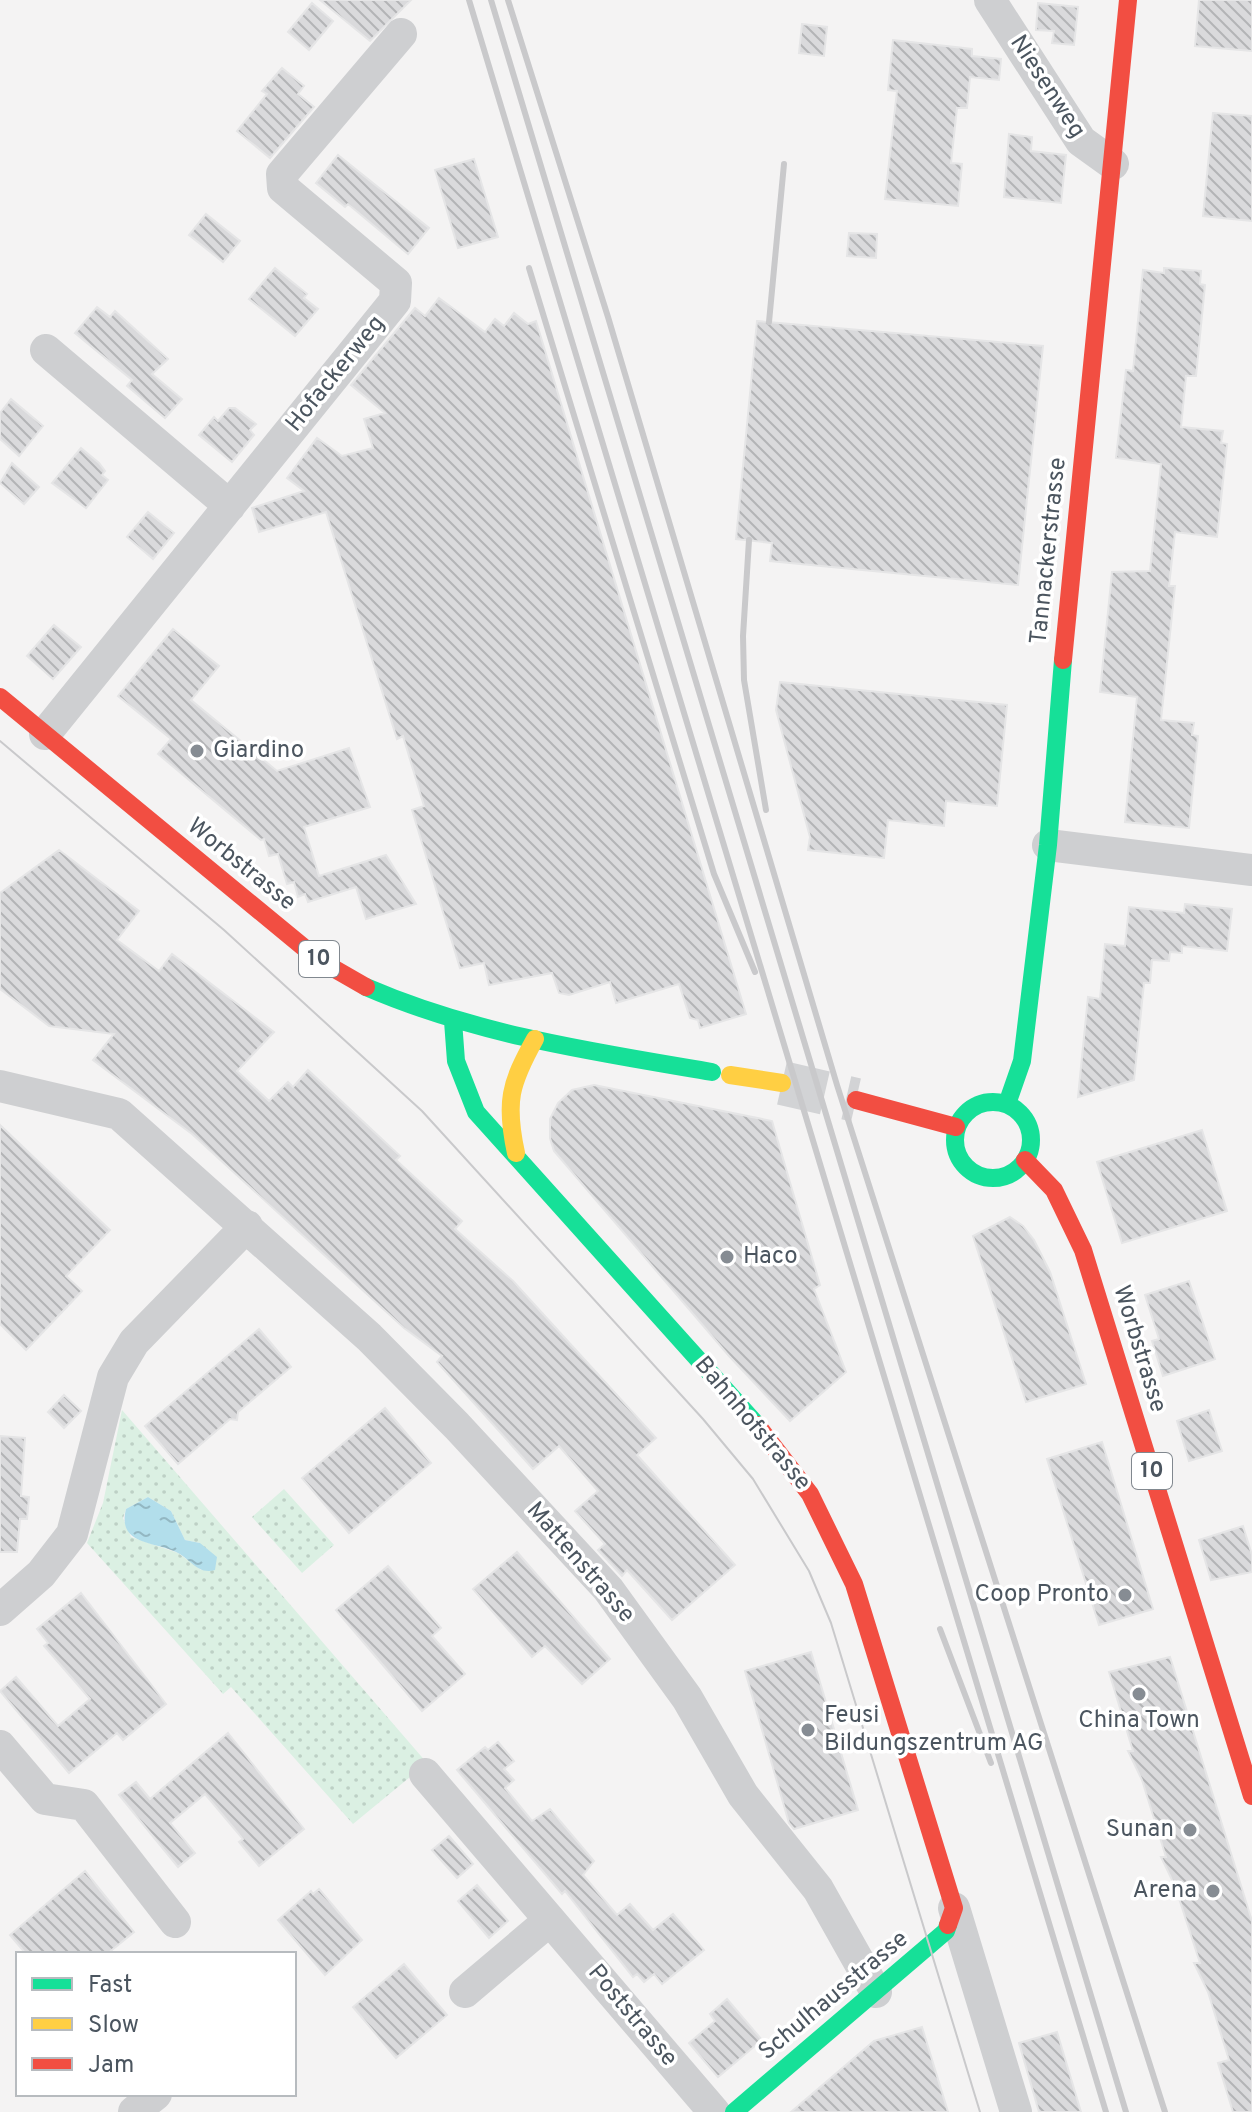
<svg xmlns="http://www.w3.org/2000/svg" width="1252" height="2112" viewBox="0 0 1252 2112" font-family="Overpass,sans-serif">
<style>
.park{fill:url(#park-dots);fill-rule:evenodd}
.water{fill:url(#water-ripples)}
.building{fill:url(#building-back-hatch);stroke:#e5e5e6;stroke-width:2}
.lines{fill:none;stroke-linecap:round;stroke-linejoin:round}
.primary-tunnel{stroke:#d2d3d5;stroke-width:44;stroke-dasharray:44 22;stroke-linecap:butt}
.street{stroke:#cecfd1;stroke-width:32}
.fast{stroke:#16e098;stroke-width:18}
.slow{stroke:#ffcf43;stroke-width:18}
.jam{stroke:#f24e42;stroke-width:18}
.tram{stroke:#c9c9cb;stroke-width:2}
.rail{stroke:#c9c9cb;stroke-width:6}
.poi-dot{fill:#868c93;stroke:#fff;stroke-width:3}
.labels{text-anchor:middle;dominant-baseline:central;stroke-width:7;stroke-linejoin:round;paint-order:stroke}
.shield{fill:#fff;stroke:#81888f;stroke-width:2}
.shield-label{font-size:22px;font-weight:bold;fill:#4b555f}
.street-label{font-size:24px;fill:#4b555f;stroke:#fff}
.poi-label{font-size:24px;fill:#4b555f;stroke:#fff;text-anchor:start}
</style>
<defs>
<pattern id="park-dots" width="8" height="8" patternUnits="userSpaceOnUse" patternTransform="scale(2)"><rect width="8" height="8" fill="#dbf0e3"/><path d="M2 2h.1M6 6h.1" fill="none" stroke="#bdd0c5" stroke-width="1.8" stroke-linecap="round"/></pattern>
<pattern id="water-ripples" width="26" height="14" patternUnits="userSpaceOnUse" patternTransform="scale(2)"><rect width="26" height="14" fill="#b2deeb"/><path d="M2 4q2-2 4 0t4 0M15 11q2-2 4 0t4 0" fill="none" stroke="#93b7c2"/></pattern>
<pattern id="building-back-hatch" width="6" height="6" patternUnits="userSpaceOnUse" patternTransform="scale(2)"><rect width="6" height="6" fill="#dadadc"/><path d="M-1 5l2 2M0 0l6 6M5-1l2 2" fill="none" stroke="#b3b4b6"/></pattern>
</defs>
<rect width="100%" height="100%" fill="#f4f3f3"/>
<!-- park -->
<path class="park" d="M 122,1410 L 427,1763 L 353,1824 L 231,1687 L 223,1694 L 87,1543 L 103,1503 ZM 148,1497 L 171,1511 L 185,1540 L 200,1543 L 215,1570 L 201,1570 L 178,1553 L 131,1537 L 123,1518 L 126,1509 Z
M 284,1489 L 334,1545 L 302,1573 L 252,1517 Z"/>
<!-- water -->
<path class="water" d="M 148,1497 L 171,1511 L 185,1540 L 200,1543 L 217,1557 L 215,1570 C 197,1575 191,1559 176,1552 C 153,1541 117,1545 126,1509 Z"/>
<!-- building -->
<path class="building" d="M 320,0 L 411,0 L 370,41 Z
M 1199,0 L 1252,0 L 1252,51 L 1195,46 Z
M 312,3 L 333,21 L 309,50 L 288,32 Z
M 1038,3 L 1078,7 L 1074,45 L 1052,43 L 1054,31 L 1036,30 Z
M 802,24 L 827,27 L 824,56 L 799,53 Z
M 893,40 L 972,49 L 972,56 L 1001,59 L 999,80 L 970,77 L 967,108 L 957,108 L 951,163 L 962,164 L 958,206 L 885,199 L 897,91 L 888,90 Z
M 282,68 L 304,86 L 298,94 L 314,107 L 270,158 L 237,131 L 267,94 L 262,91 Z
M 1213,113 L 1252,116 L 1252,221 L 1203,216 Z
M 1009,134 L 1032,137 L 1031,151 L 1066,155 L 1061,203 L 1004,197 Z
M 338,155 L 429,228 L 408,254 L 348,204 L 345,207 L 316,183 Z
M 474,159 L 498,237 L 458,248 L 435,170 Z
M 206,214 L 240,241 L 223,262 L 189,235 Z
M 849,233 L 877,234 L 876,258 L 847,256 Z
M 275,268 L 307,294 L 304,298 L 318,309 L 295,336 L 249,299 Z
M 1164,268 L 1201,271 L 1200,284 L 1205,285 L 1196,376 L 1186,376 L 1181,427 L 1223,431 L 1221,443 L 1227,444 L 1217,537 L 1175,532 L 1169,586 L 1175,586 L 1161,720 L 1194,723 L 1192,735 L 1198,736 L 1189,828 L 1125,822 L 1137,697 L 1100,692 L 1112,572 L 1150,571 L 1161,464 L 1116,458 L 1126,370 L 1133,371 L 1143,270 L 1164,273 Z
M 439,298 L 485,332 L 495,319 L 504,326 L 514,313 L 528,324 L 536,321 L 746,1014 L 700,1028 L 698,1020 L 690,1018 L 679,984 L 616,1003 L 610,982 L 569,995 L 559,993 L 552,973 L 489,985 L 484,963 L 460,968 L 412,810 L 424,806 L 403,736 L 397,739 L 326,512 L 259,532 L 252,508 L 304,491 L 287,478 L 317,438 L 342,456 L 373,448 L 364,419 L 385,413 L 351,385 L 415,308 L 425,316 Z
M 97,307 L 110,317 L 115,311 L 168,359 L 152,374 L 182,399 L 165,418 L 127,386 L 132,380 L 75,333 Z
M 757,321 L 1043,346 L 1018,585 L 770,561 L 772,543 L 736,539 Z
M 11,399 L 43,426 L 19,456 L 0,439 L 0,413 Z
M 229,408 L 235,408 L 256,424 L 250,430 L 254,435 L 232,462 L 199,435 L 214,417 L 218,421 Z
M 81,448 L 99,463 L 105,471 L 102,475 L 108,480 L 86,508 L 52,483 Z
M 12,463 L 39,487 L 24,504 L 0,483 Z
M 148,512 L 174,533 L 153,559 L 127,537 Z
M 54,625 L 81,647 L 53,679 L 27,656 Z
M 173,629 L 219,666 L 191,700 L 277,771 L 349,748 L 370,807 L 304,827 L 319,876 L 386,855 L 416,904 L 366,919 L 356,887 L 308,902 L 305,894 L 298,897 L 294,882 L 287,884 L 278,854 L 269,856 L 264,839 L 261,840 L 158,754 L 171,739 L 118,696 Z
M 780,682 L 1007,705 L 997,806 L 946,801 L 944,826 L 888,820 L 884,858 L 808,850 L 810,837 L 776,710 Z
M 59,850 L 139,911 L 117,940 L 159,971 L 172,954 L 274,1032 L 237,1071 L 269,1101 L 288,1082 L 293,1087 L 308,1070 L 400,1156 L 396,1160 L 462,1221 L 455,1229 L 513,1281 L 656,1438 L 637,1455 L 735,1565 L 672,1620 L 627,1570 L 622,1576 L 598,1550 L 605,1544 L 575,1511 L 598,1491 L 559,1446 L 533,1469 L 437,1362 L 442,1356 L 404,1328 L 192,1134 L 93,1060 L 114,1034 L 49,1026 L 0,989 L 0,893 Z
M 1185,904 L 1232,909 L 1227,951 L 1182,946 L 1182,953 L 1170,952 L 1169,961 L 1152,960 L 1150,983 L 1144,983 L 1134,1080 L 1078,1097 L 1088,997 L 1100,999 L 1105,944 L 1125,946 L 1129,907 L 1184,913 Z
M 594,1085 L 772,1121 L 820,1285 L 814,1289 L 846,1372 L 790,1421 L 729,1356 L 554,1151 L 550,1138 L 550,1119 L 558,1103 L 572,1090 Z
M 0,1125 L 110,1230 L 66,1276 L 82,1291 L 26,1350 L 0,1324 Z
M 1202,1130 L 1227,1211 L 1122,1243 L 1097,1162 Z
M 1010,1217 L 1023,1226 L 1034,1240 L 1050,1272 L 1086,1384 L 1026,1402 L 973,1236 Z
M 1189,1281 L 1215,1359 L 1163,1376 L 1152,1341 L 1159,1339 L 1145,1295 Z
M 259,1329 L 291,1367 L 238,1412 L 237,1420 L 230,1419 L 178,1464 L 145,1426 Z
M 64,1395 L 81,1411 L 64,1428 L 48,1412 Z
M 385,1408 L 431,1463 L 349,1533 L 302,1478 Z
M 1209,1410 L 1222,1451 L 1189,1461 L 1177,1421 Z
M 0,1436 L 25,1438 L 21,1496 L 29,1497 L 27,1519 L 20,1519 L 17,1552 L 0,1552 Z
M 1102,1442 L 1153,1609 L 1099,1625 L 1047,1459 Z
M 1243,1526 L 1252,1555 L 1252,1572 L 1211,1580 L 1199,1540 Z
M 517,1552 L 610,1659 L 582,1684 L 545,1646 L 532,1657 L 473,1589 Z
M 388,1566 L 441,1628 L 432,1636 L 465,1674 L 422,1711 L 336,1610 Z
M 81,1593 L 166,1704 L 123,1740 L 117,1733 L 69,1773 L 0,1691 L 16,1677 L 58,1726 L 90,1699 L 44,1646 L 48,1643 L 37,1629 Z
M 811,1652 L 858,1810 L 794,1829 L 789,1823 L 745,1671 Z
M 1170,1657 L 1252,1921 L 1252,2112 L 1233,2112 L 1218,2063 L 1229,2060 L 1208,1992 L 1194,1963 L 1200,1963 L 1175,1886 L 1161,1857 L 1166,1857 L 1142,1780 L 1128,1751 L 1133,1751 L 1109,1672 Z
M 228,1733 L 304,1829 L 259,1866 L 239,1842 L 243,1839 L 205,1794 L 170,1823 L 195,1853 L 178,1867 L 119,1795 L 136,1782 L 150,1799 Z
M 498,1742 L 514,1761 L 504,1769 L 514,1780 L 505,1788 L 532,1821 L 550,1809 L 594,1861 L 583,1875 L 617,1915 L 630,1904 L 653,1930 L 673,1914 L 704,1950 L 662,1984 L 654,1974 L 644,1982 L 637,1974 L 633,1977 L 565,1891 L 562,1894 L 457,1770 L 485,1747 L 488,1750 Z
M 449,1836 L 473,1864 L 457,1878 L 432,1850 Z
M 85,1871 L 134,1932 L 107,1954 L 26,1954 L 10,1935 Z
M 477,1885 L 508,1921 L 489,1938 L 458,1901 Z
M 319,1889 L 362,1940 L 325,1975 L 278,1920 L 311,1891 L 313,1894 Z
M 404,1964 L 447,2015 L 396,2058 L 353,2007 Z
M 727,1999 L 762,2040 L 718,2077 L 689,2043 L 715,2021 L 710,2014 Z
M 922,2027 L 948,2112 L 791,2112 L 874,2041 Z
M 1057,2032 L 1081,2112 L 1039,2112 L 1019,2043 Z"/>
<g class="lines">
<!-- primary-tunnel -->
<path class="primary-tunnel" d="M 782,1083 L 856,1100"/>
<!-- street -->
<path class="street" d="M 990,0 L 1081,141 L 1113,164
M 46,350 L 230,506
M 45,734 L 395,301 L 396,283 L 283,188 L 282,174 L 401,34
M 1048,845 L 1252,870
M 0,1086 L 119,1114 L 369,1337 L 457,1426 L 608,1589 L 687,1698 L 743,1795 L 818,1889 L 876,1992
M 0,1610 L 41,1574 L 72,1534 L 113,1377 L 134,1342 L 247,1226
M 0,1746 L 45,1799 L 84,1805 L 175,1922
M 425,1774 L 714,2112
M 954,1908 L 1016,2112
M 465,1992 L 550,1920
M 134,2112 L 156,2094"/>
<!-- fast -->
<path class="fast" d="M 366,987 C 477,1035 594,1052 712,1072
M 453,1021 L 456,1061 L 476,1112 L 757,1425
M955 1140a38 38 0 1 1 76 0a38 38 0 1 1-76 0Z
M 1007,1104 L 1022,1061 L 1048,845 L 1063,660
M 734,2112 L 946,1931 L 948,1925"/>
<!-- slow -->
<path class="slow" d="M 730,1075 L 782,1083
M 516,1153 C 505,1102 510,1084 535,1039"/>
<!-- jam -->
<path class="jam" d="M 1063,660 L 1128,0
M 0,697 L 319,960 L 366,987
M 856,1100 L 956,1127
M 1025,1160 L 1054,1190 L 1083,1250 L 1252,1796
M 757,1425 L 810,1494 L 854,1584 L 954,1908 L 948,1925"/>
<!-- tram -->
<path class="tram" d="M 0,741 L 224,930 L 422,1111 L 703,1419 L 753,1479 L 809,1571 L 831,1623 L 980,2112"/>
<!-- rail -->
<path class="rail" d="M 469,0 L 1106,2112
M 491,0 L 1126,2112
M 508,0 L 608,317 L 837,1085 L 1165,2112
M 529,268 L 714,874 L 755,972
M 769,322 L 784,164
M 749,540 L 743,636 L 744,680 L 766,810
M 940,1629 L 991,1763"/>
</g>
<!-- markers -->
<g class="poi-dot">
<circle cx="197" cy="751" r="8"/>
<circle cx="727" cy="1257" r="8"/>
<circle cx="1125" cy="1595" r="8"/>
<circle cx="1139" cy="1694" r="8"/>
<circle cx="808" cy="1730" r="8"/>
<circle cx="1190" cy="1830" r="8"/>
<circle cx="1213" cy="1891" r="8"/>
</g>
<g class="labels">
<!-- shield labels -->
<g class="shield">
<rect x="299" y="941" width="40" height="36" rx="6"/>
<rect x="1132" y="1453" width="40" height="36" rx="6"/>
</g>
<g class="shield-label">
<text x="319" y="959">10</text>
<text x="1152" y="1471">10</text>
</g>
<!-- street labels -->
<g class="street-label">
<text transform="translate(1047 87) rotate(57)">Niesenweg</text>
<text transform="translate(336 374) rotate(-51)">Hofackerweg</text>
<text transform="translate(1049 551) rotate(-84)">Tannackerstrasse</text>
<text transform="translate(241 865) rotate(39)">Worbstrasse</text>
<text transform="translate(1139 1349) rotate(73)">Worbstrasse</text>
<text transform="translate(752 1424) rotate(50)">Bahnhofstrasse</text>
<text transform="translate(580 1563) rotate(49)">Mattenstrasse</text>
<text transform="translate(834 1996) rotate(-40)">Schulhausstrasse</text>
<text transform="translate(632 2016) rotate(50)">Poststrasse</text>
</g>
<!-- poi labels -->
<g class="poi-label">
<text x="213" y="751">Giardino</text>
<text x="743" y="1257">Haco</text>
<text x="1109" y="1595" text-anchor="end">Coop Pronto</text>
<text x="824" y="1716">Feusi<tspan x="824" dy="28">Bildungszentrum AG</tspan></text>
<text x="1139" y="1721" text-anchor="middle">China Town</text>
<text x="1174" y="1830" text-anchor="end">Sunan</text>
<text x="1197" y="1891" text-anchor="end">Arena</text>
</g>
</g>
<!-- legend -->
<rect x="16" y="1952" width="280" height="144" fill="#ffffff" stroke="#b7bbbf" stroke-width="2"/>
<rect x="32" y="1978" width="40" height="12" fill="#16e098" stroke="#b7bbbf" stroke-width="2"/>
<text x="88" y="1992" font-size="24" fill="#4b555f">Fast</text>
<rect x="32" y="2018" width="40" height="12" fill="#ffcf43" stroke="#b7bbbf" stroke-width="2"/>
<text x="88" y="2032" font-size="24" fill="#4b555f">Slow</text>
<rect x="32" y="2058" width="40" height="12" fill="#f24e42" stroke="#b7bbbf" stroke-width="2"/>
<text x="88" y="2072" font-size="24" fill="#4b555f">Jam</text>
</svg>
